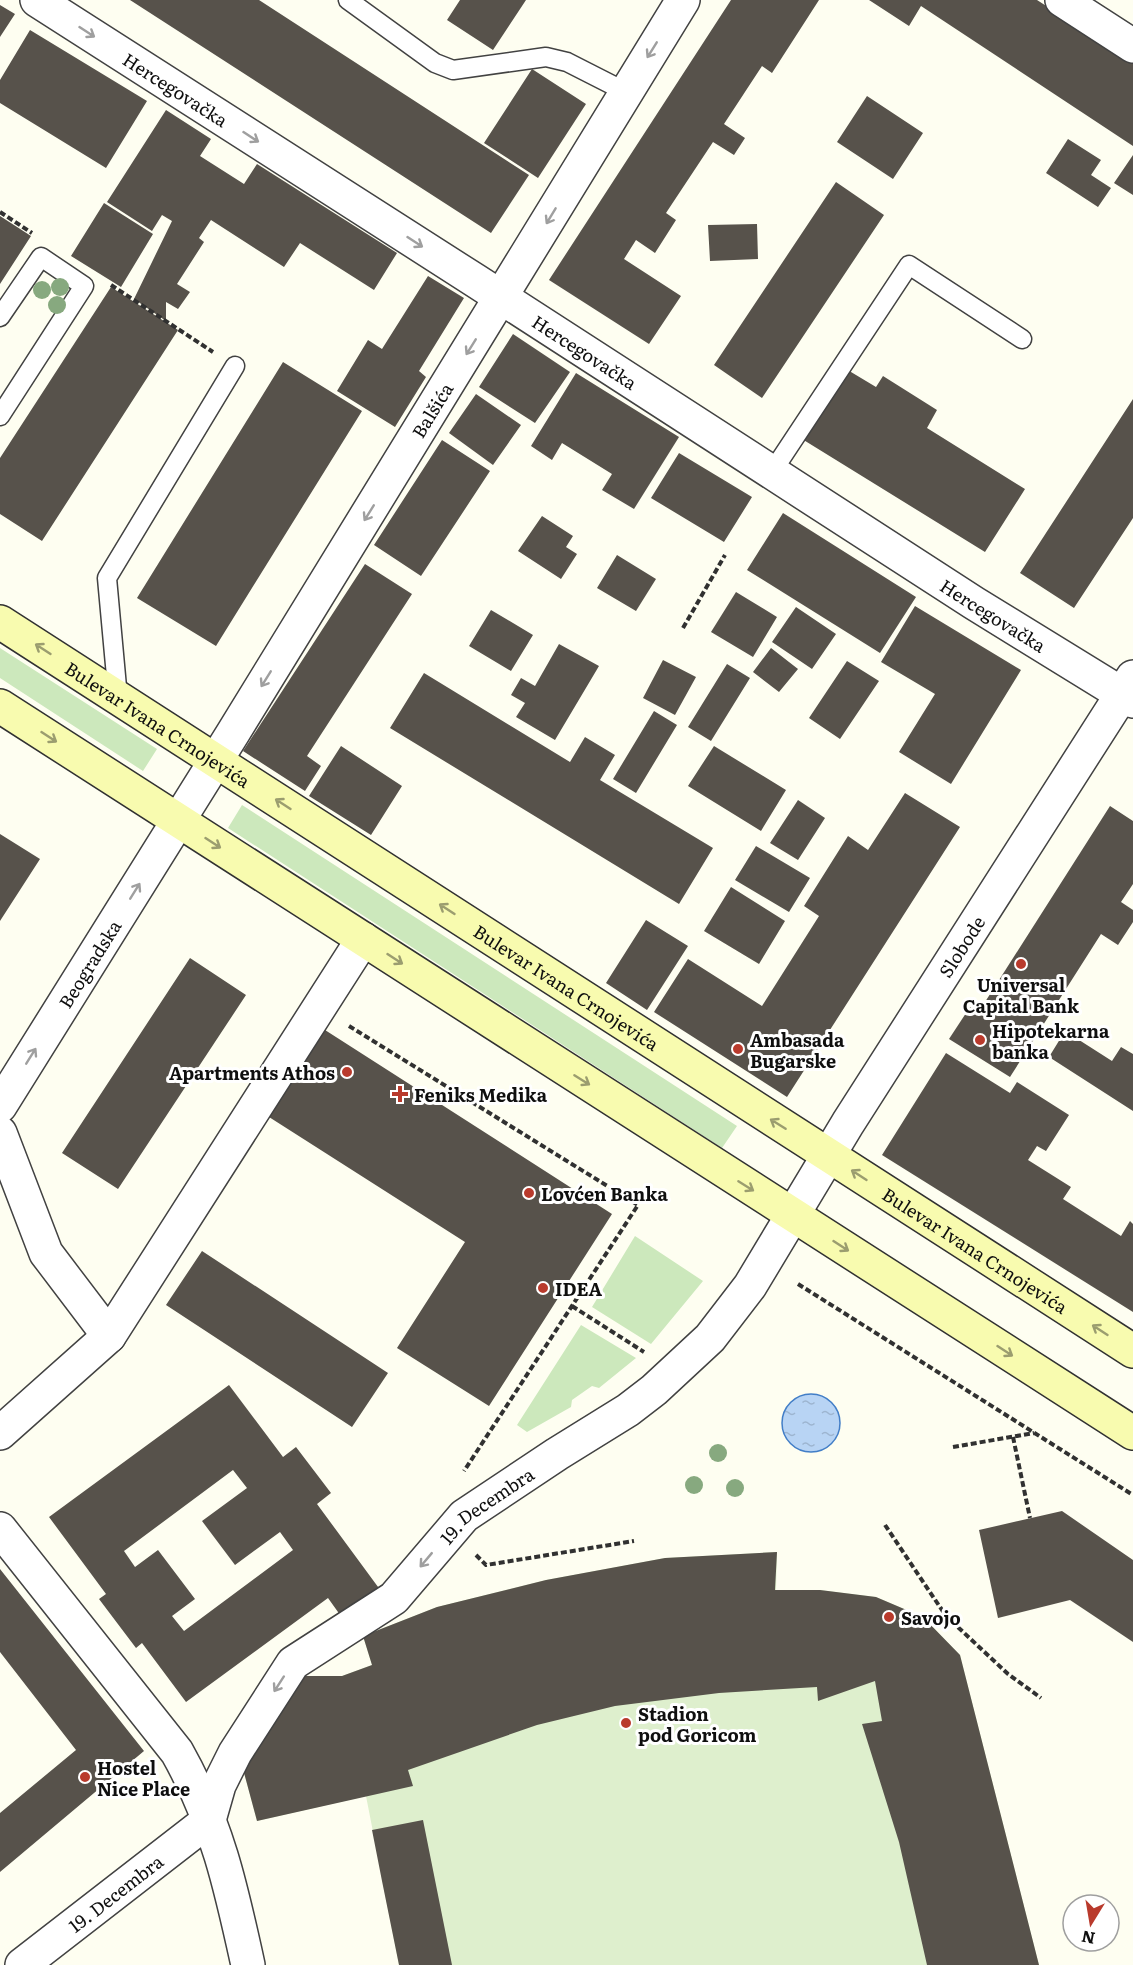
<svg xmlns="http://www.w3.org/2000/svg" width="1133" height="1965" viewBox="0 0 1133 1965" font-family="Literata,serif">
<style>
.grass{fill:#cce8bc}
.pitch{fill:#deefcd}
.water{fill:url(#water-ripples);stroke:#427ec7;stroke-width:1.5}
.building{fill:#57524b;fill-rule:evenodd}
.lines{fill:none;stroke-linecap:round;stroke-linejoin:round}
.lane-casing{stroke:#424242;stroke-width:21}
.street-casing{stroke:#424242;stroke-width:36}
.secondary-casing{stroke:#313131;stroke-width:36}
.path{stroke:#313131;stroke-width:4;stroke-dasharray:6 3;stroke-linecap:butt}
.lane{stroke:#fff;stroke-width:18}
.street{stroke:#fff;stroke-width:33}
.secondary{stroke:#f8fbaf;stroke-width:33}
.tree{fill:#87a97f}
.oneway{stroke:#9f9f9f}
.oneway2{stroke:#9b9d6f}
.poi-dot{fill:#b93a2c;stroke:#fff;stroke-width:2}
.labels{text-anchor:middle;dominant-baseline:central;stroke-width:6;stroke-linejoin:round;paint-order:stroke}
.street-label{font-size:18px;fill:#0f0f0f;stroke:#fff}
.poi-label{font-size:18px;font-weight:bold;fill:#0f0f0f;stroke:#fff;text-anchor:start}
</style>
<defs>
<pattern id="water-ripples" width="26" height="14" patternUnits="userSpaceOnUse" patternTransform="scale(1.5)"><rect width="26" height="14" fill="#b8d4f4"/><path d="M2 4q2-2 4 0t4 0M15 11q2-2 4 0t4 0" fill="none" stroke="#9db5d0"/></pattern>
</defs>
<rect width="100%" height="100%" fill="#fefef1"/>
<!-- grass -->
<path class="grass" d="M 0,648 L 157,749 L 143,771 L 0,678 Z
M 242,805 L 737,1126 L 722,1148 L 228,828 Z
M 635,1236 L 703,1281 L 651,1344 L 592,1307 Z
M 581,1325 L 636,1358 L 599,1388 L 592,1386 L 572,1400 L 571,1407 L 527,1432 L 517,1425 Z"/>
<!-- pitch -->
<path class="pitch" d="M 777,1552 L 776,1590 L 820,1590 L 876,1597 L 923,1617 L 960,1655 L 1039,1965 L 399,1965 L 366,1796 L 257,1821 L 243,1769 L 304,1676 L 342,1676 L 372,1665 L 363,1636 L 437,1607 L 546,1580 L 665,1558 Z"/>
<!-- water -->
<path class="water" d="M782 1423a29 29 0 1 1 58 0a29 29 0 1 1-58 0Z"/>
<!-- building -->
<path class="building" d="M 130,0 L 259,0 L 529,175 L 491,233 Z
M 460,0 L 526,0 L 493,50 L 447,20 Z
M 731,0 L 819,0 L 772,73 L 762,66 L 724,124 L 745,138 L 734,155 L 713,142 L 666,213 L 676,220 L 655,253 L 636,240 L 624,259 L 681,296 L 649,344 L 549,280 Z
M 869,0 L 1037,0 L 1133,62 L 1133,146 L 921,6 L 909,26 Z
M 0,5 L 15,14 L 0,37 Z
M 30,30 L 147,101 L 106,168 L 0,103 L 0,80 Z
M 532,69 L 586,104 L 538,178 L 484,143 Z
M 867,96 L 923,133 L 893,179 L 837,142 Z
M 166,110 L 211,139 L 200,156 L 244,184 L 257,164 L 397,253 L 374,290 L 300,243 L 284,267 L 211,220 L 199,238 L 204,242 L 177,284 L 190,292 L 178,309 L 166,302 L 166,321 L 134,299 L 172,221 L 162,215 L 152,231 L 107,202 Z
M 1068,139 L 1101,160 L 1091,175 L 1111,188 L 1098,207 L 1046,173 Z
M 1133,155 L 1133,195 L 1114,183 Z
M 836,182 L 884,215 L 762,398 L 714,365 Z
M 104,203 L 153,234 L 121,287 L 71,256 Z
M 0,216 L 31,236 L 0,284 Z
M 757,224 L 758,259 L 710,261 L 708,225 Z
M 428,276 L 464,298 L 419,371 L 426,377 L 395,427 L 337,391 L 368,340 L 382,349 Z
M 111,287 L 178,330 L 42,541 L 0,514 L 0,458 Z
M 513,334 L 570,372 L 535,423 L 479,387 Z
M 283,362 L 362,411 L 216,646 L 137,598 Z
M 846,369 L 876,387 L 883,376 L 937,410 L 927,428 L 1025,489 L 985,552 L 802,439 Z
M 576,373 L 679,437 L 634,509 L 602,490 L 612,474 L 562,443 L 552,460 L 531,446 Z
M 476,394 L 521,425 L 493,465 L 449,433 Z
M 1133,399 L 1133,518 L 1074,608 L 1020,573 Z
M 442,440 L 490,471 L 421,576 L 374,545 Z
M 679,453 L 752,497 L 724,542 L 651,498 Z
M 783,513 L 916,597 L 880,653 L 747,570 Z
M 542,516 L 573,536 L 566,547 L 577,554 L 561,579 L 518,551 Z
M 617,555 L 656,579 L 636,611 L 597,588 Z
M 365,564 L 412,594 L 307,756 L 321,766 L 305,791 L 243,751 Z
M 736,592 L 777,617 L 753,657 L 711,632 Z
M 915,606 L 1021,670 L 951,784 L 899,752 L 935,694 L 881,662 Z
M 796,607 L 836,634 L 812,669 L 772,642 Z
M 491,610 L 533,635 L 511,671 L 469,646 Z
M 559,644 L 599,666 L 555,740 L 516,717 L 525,703 L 511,695 L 521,678 L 535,686 Z
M 771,648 L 798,669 L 779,692 L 753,672 Z
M 663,660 L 696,677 L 675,715 L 643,698 Z
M 847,661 L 879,681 L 840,739 L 809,718 Z
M 727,664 L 750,678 L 711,741 L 688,727 Z
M 424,673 L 570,762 L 585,737 L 615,755 L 600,780 L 713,848 L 679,904 L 390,728 Z
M 654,711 L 677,725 L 636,793 L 613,779 Z
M 341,746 L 402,786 L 371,835 L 309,796 Z
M 714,746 L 786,790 L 761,831 L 688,786 Z
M 905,793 L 960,827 L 787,1097 L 654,1012 L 688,959 L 762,1006 L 819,916 L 804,906 L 848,836 L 868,850 Z
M 798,800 L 825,818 L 798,860 L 770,843 Z
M 1110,806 L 1133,821 L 1133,884 L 1121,902 L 1133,910 L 1133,922 L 1118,945 L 1101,934 L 1010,1077 L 949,1039 L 970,1007 L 978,1013 Z
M 0,834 L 40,859 L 0,921 Z
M 756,846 L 810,878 L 789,912 L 735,880 Z
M 731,887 L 785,921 L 759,964 L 704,931 Z
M 646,920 L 688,946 L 647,1010 L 606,983 Z
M 190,958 L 246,995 L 118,1189 L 62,1153 Z
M 325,1030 L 612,1214 L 489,1406 L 397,1348 L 465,1242 L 269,1117 Z
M 1065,1031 L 1112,1061 L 1121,1047 L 1133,1054 L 1133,1111 L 1049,1057 Z
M 946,1053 L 1010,1093 L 1017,1082 L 1069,1115 L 1046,1151 L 1037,1146 L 1028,1160 L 1071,1187 L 1063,1199 L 1121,1236 L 1130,1221 L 1133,1224 L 1133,1312 L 882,1155 Z
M 202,1251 L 388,1373 L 352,1427 L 166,1305 Z
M 229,1385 L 283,1457 L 296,1447 L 331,1493 L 317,1504 L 381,1591 L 343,1619 L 328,1598 L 186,1702 L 142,1643 L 136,1648 L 99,1599 L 106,1594 L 49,1517 ZM 233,1470 L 247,1488 L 202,1521 L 235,1565 L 280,1532 L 293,1550 L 184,1631 L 172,1616 L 195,1599 L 158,1550 L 135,1567 L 124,1551 Z
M 1062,1511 L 1133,1560 L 1133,1642 L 1070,1600 L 998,1618 L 979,1530 Z
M 777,1552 L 775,1590 L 820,1590 L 876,1597 L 923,1617 L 960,1655 L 1039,1965 L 927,1965 L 899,1842 L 862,1724 L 882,1721 L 875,1681 L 818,1701 L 817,1687 L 719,1693 L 615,1706 L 537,1725 L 408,1770 L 413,1786 L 257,1821 L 243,1769 L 304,1676 L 342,1676 L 372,1665 L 363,1636 L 437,1607 L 546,1580 L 665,1558 Z
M 0,1569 L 144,1751 L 0,1872 L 0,1813 L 76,1750 L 0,1652 Z
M 423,1820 L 452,1965 L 399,1965 L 382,1881 L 372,1830 Z"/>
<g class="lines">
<!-- lane casing -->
<g class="lane-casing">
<path id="lane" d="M 348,0 L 435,63 L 453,70 L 546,57 L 567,62 L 626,92
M 0,317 L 41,257 L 84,286 L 0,416
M 772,472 L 909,265 L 1022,339
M 118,698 L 107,578 L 235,366"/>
</g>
<!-- street casing -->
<g class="street-casing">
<g id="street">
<path id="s1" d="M 37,0 L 476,281 L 974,603 L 1133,701"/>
<path d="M 1062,0 L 1133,46"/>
<path id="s2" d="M 0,1106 L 233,733 L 683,0"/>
<path d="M 0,1133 L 46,1253 L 109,1336"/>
<path d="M 0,1433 L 109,1336 L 363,939"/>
<path d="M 0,1529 L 177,1752 C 217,1823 231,1887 248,1965"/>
<path id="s3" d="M 22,1965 L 209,1820 L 219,1785 L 235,1753 L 293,1663 L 394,1598 L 464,1516 L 557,1454 L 628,1410 L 654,1390 L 710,1338 L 750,1286 L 848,1123 L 1133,677"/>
</g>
</g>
<!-- secondary casing -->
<g class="secondary-casing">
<g id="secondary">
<path id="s4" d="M 0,622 L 1133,1351"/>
<path d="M 0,706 L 1133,1433"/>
</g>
</g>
<!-- path -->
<path class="path" d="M 0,212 L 32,233
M 111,285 L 213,352
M 683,628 L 725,555
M 349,1026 L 638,1205 L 464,1471
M 798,1284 L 1133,1495
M 572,1306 L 644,1352
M 1013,1437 L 1030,1518
M 953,1447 L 1034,1433
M 885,1525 L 946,1616 L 1008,1674 L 1041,1698
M 476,1555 L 486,1565 L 634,1541"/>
<!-- lane -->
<use href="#lane" class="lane"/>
<!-- street -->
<use href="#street" class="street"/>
<!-- secondary -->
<use href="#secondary" class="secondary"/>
</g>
<!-- trees -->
<g class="tree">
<circle cx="60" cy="287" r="9"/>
<circle cx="42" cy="290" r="9"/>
<circle cx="57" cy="305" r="9"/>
<circle cx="718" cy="1453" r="9"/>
<circle cx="694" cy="1485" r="9"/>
<circle cx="735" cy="1488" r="9"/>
</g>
<!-- one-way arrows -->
<defs><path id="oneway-shaft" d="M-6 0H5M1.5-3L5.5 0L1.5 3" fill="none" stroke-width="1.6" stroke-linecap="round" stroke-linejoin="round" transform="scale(1.5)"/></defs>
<g class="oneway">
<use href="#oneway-shaft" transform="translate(87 32) rotate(33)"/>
<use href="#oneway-shaft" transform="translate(652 50) rotate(122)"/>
<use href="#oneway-shaft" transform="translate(251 137) rotate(33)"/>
<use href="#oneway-shaft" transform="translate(551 216) rotate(121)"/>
<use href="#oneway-shaft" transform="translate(415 242) rotate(33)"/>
<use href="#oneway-shaft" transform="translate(471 347) rotate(122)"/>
<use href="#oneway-shaft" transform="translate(369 513) rotate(122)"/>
<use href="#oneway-shaft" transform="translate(266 679) rotate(122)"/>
<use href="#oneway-shaft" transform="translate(135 891) rotate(-58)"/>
<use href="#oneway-shaft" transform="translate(31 1056) rotate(-58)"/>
<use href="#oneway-shaft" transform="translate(426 1560) rotate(130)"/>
<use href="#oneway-shaft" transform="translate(279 1684) rotate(123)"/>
</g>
<g class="oneway2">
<use href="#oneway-shaft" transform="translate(43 649) rotate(-147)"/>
<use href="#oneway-shaft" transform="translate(49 737) rotate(33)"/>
<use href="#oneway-shaft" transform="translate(283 804) rotate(-147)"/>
<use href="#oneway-shaft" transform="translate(213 843) rotate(33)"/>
<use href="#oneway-shaft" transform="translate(447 909) rotate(-147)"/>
<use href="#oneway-shaft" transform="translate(395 959) rotate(33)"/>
<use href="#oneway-shaft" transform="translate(582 1080) rotate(32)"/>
<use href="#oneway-shaft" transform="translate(778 1124) rotate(-148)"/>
<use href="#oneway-shaft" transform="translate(859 1175) rotate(-147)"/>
<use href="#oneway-shaft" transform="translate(746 1186) rotate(32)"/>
<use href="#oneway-shaft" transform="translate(841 1246) rotate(33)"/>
<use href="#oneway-shaft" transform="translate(1100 1330) rotate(-147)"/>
<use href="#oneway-shaft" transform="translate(1005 1351) rotate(33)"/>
</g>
<!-- markers -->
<g class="poi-dot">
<circle cx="1021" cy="964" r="6"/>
<circle cx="980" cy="1040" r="6"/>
<circle cx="738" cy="1049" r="6"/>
<circle cx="347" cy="1072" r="6"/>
<path d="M397 1085h6v6h6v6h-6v6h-6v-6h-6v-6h6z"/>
<circle cx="529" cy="1193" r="6"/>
<circle cx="543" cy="1288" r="6"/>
<circle cx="889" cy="1617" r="6"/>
<circle cx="626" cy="1723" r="6"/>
<circle cx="85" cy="1777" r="6"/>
</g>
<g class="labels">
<!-- street labels -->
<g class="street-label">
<text stroke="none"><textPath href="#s1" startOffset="165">Hercegovačka</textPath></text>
<text stroke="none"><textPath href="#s1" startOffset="651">Hercegovačka</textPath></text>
<text stroke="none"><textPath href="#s2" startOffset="819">Balšića</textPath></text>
<text stroke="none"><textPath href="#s1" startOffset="1137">Hercegovačka</textPath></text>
<text stroke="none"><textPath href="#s4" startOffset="188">Bulevar Ivana Crnojevića</textPath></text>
<text stroke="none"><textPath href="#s3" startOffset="1414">Slobode</textPath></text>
<text stroke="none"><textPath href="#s2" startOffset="168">Beogradska</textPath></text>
<text stroke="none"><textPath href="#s4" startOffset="674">Bulevar Ivana Crnojevića</textPath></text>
<text stroke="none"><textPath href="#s4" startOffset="1160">Bulevar Ivana Crnojevića</textPath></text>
<text stroke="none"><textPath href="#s3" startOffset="668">19. Decembra</textPath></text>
<text stroke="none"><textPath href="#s3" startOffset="118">19. Decembra</textPath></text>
</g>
<!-- poi labels -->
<g class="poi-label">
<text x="1021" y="984" text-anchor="middle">Universal<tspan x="1021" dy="21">Capital Bank</tspan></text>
<text x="992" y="1030">Hipotekarna<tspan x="992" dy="21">banka</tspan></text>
<text x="750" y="1039">Ambasada<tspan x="750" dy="21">Bugarske</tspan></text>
<text x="335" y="1072" text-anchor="end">Apartments Athos</text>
<text x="414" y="1094">Feniks Medika</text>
<text x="541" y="1193">Lovćen Banka</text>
<text x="555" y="1288">IDEA</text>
<text x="901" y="1617">Savojo</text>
<text x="638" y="1713">Stadion<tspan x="638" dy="21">pod Goricom</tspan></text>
<text x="97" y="1767">Hostel<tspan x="97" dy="21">Nice Place</tspan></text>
</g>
</g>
<!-- north arrow -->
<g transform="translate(1091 1923) rotate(191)"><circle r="28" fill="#ffffff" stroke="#9f9f9f" stroke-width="1.5"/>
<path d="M0-4.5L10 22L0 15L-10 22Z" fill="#b93a2c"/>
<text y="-9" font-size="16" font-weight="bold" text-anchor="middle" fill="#0f0f0f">N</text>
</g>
</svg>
